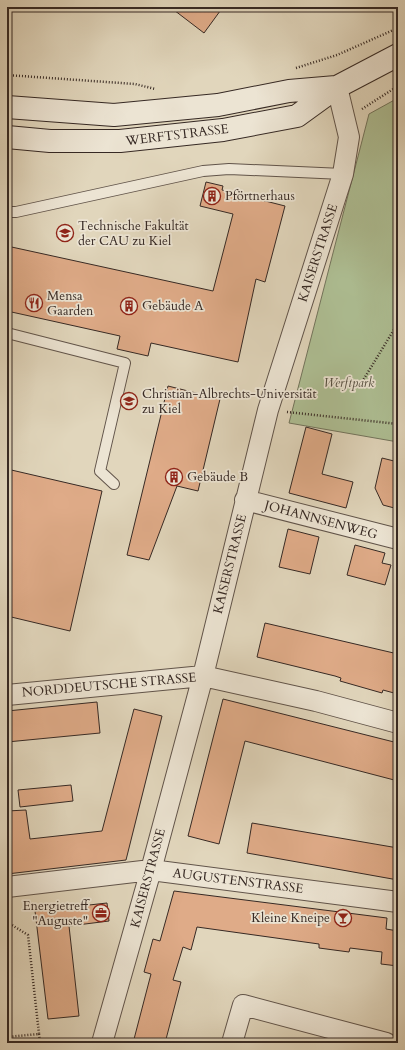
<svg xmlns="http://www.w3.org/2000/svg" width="405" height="1050" viewBox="0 0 405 1050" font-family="Cardo,serif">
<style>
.green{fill:#aebf94;stroke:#72745c}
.building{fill:#dfab88;stroke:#362924}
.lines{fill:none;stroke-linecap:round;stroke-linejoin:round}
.service-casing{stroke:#61544a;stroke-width:12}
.minor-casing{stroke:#61544a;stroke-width:22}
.secondary-casing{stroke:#362924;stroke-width:24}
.path{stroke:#362924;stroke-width:2.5;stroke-dasharray:1 2;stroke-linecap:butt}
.service{stroke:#ece4d3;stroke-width:10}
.minor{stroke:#ece4d3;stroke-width:20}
.secondary{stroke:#ece4d3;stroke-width:22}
.labels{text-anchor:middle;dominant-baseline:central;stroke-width:3.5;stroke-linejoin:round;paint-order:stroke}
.street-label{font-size:13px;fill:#362924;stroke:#ece4d3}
.poi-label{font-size:13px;fill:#362924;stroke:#ece4d3;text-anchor:start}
.park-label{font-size:13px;font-style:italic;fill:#544e40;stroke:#ece4d3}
</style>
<rect width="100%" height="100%" fill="#e1d6bc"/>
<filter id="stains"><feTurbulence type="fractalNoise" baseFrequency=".005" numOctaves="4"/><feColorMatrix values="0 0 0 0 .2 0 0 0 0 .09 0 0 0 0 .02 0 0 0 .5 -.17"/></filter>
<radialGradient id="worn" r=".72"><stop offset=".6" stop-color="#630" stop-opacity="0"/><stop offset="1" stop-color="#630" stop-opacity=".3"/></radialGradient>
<!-- green -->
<path class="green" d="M 398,98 L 398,442 L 289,423 L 369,114 Z"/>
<!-- building -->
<path class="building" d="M 170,7 L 223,7 L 204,33 Z
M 206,182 L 223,186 L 222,190 L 285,206 L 265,282 L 256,279 L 238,362 L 151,343 L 148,356 L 117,349 L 120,336 L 7,311 L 7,246 L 213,291 L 233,214 L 200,206 Z
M 168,386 L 220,399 L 198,491 L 177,486 L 149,560 L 127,555 Z
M 306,427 L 332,434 L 322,474 L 353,482 L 346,508 L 289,493 Z
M 382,458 L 398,462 L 398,509 L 383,505 L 375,488 Z
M 7,469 L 102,491 L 70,631 L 7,616 Z
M 288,529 L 319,537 L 310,574 L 279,567 Z
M 355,545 L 385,553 L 382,563 L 391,565 L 385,585 L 347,575 Z
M 265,623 L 398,654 L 398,677 L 394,693 L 383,690 L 382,693 L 340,681 L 341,678 L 335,676 L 257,657 Z
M 223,699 L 398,743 L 398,781 L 245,741 L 219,844 L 188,836 Z
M 97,702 L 100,733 L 7,742 L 7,711 Z
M 134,709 L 162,716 L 126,860 L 7,874 L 7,811 L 26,810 L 30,839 L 102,831 Z
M 71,785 L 73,801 L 20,807 L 18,790 Z
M 252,823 L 398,848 L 398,880 L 247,853 Z
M 174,891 L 387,918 L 386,929 L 398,931 L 398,966 L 381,964 L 382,952 L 350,948 L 349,952 L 319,948 L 319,944 L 197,927 L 191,950 L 183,947 L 173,980 L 181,982 L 165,1043 L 133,1043 L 151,974 L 144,972 L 153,939 L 160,941 Z
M 107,903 L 109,921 L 69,926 L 79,1016 L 48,1019 L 35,911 Z"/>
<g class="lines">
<!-- service casing -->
<g class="service-casing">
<path id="service" d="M 7,212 L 16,212 L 203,171 L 229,169 L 343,174
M 7,333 L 125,363 L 100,471 L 114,484"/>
</g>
<!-- minor casing -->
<g class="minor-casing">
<path id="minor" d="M 245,500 L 398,539
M 7,695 L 203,676 L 316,701 L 398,723
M 7,887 L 151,870 L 398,902
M 102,1043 L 151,870 L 203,676 L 268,410 L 343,174 L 349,137 L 337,87
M 232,1043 L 243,1005 L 386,1043"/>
</g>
<!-- secondary casing -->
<g class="secondary-casing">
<path id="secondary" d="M 7,107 L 114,115 L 218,105 L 289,91 L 336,87
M 7,137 L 50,141 L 120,141 L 223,130 L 297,116 L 337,87 L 398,55"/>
</g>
<!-- path -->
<path class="path" d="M 296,68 L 337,55 L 398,28
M 7,75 L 135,84 L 155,89
M 362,109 L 398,86
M 359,387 L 398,323
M 287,412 L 398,424
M 7,922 L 28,935 L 39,1034 L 7,1037
M 39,1034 L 40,1043"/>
<!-- service -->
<use href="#service" class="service"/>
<!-- minor -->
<use href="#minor" class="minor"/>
<!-- secondary -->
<use href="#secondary" class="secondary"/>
</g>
<!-- icons -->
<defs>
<g id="building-ring" transform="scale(0.9)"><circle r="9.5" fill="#ece4d3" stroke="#8f2418" stroke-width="1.5"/><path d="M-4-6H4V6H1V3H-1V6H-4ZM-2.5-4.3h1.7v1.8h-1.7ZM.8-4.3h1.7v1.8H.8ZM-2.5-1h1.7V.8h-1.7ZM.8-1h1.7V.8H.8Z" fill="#8f2418"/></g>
<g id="university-ring" transform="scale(0.9)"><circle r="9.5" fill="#ece4d3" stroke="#8f2418" stroke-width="1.5"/><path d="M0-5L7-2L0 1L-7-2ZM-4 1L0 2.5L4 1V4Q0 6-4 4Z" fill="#8f2418"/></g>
<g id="restaurant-ring" transform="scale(0.9)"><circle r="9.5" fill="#ece4d3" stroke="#8f2418" stroke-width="1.5"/><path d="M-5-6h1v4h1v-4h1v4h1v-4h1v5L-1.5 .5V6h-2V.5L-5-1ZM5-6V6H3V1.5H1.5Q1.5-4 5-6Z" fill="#8f2418"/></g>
<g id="office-ring" transform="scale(0.9)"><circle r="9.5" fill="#ece4d3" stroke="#8f2418" stroke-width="1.5"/><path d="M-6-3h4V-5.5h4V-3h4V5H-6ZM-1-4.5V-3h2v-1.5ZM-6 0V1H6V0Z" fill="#8f2418"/></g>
<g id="bar-ring" transform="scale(0.9)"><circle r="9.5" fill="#ece4d3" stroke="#8f2418" stroke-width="1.5"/><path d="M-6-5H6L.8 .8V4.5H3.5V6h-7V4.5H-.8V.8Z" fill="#8f2418"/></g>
</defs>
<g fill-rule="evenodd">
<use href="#building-ring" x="212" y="196"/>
<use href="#university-ring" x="65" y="233"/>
<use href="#restaurant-ring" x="34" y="303"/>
<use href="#building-ring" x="129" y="306"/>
<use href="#university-ring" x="129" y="401"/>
<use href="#building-ring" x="174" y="477"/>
<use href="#office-ring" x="101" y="913"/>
<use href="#bar-ring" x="343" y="918"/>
</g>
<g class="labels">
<!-- street labels -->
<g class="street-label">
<text transform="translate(177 135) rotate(-7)">WERFTSTRASSE</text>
<text transform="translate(318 253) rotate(-72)">KAISERSTRASSE</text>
<text transform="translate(321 520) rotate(15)">JOHANNSENWEG</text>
<text transform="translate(230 564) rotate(-76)">KAISERSTRASSE</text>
<text transform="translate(109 685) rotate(-5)">NORDDEUTSCHE STRASSE</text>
<text transform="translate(148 878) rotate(-75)">KAISERSTRASSE</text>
<text transform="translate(238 881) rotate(7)">AUGUSTENSTRASSE</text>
</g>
<!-- poi labels -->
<g class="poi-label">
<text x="225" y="196">Pförtnerhaus</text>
<text x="78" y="226">Technische Fakultät<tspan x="78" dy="15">der CAU zu Kiel</tspan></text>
<text x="47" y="296">Mensa<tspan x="47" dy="15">Gaarden</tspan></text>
<text x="142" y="306">Gebäude A</text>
<text x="142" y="394">Christian-Albrechts-Universität<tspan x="142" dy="15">zu Kiel</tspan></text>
<text x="187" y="477">Gebäude B</text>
<text x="88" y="906" text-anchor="end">Energietreff<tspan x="88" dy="15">"Auguste"</tspan></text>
<text x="330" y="918" text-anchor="end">Kleine Kneipe</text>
</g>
<!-- park labels -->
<g class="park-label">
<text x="349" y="383">Werftpark</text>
</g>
</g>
<!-- margin -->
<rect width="405" height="1050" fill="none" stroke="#e1d6bc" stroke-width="24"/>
<rect x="8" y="8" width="389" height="1034" fill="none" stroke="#362924" stroke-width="2"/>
<rect x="12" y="12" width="381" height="1026" fill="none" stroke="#362924"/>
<rect width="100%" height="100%" filter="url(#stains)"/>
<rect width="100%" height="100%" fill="url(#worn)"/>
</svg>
